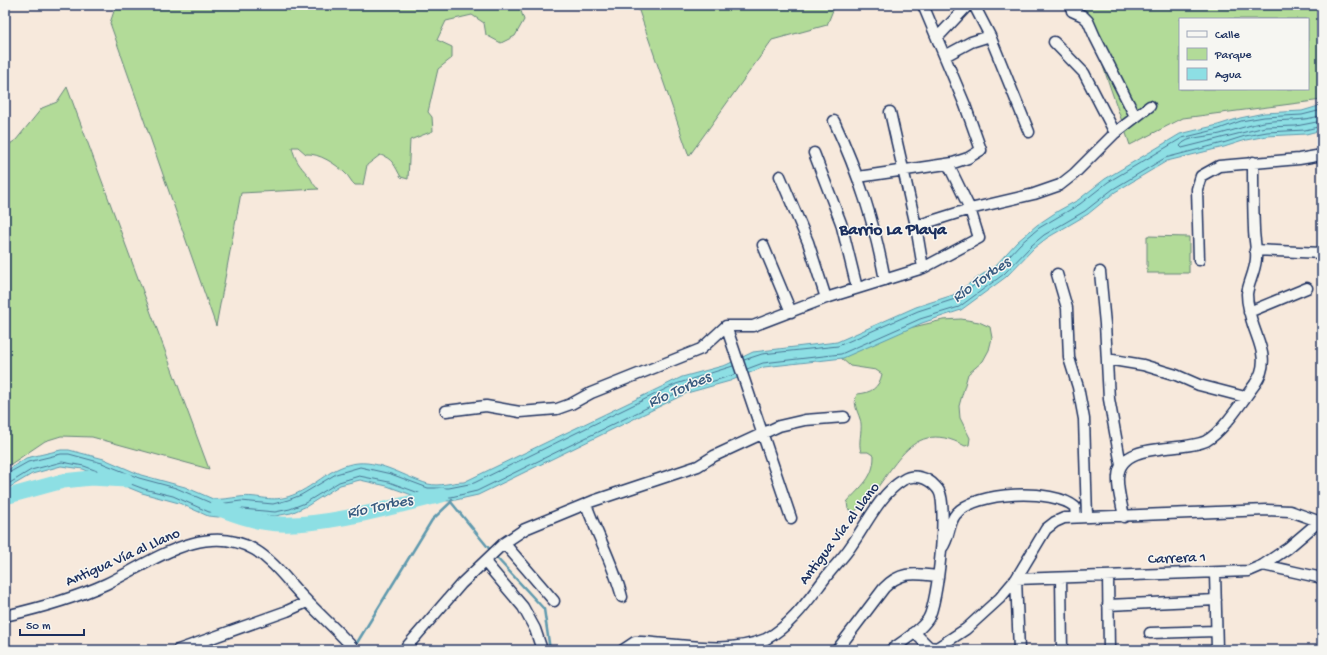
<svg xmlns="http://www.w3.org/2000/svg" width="1327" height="655" viewBox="0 0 1327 655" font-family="'Gochi Hand',sans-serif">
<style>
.green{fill:#b2db98;stroke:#66857b;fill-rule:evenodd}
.water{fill:#8ddfe4;stroke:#5f99ae}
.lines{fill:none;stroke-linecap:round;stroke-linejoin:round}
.shore{stroke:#497594;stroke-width:1}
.stream{stroke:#5f99ae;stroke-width:2.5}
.river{stroke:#8ddfe4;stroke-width:15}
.street-casing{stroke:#1b2f5e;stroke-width:13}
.street{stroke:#f6f6f2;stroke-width:10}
.labels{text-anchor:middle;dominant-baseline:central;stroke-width:3;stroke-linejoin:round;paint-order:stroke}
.street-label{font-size:15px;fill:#1b2f5e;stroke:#f6f6f2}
.water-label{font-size:16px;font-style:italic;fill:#385b80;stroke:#f6f6f2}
.quarter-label{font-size:17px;font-weight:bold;fill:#1b2f5e;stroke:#f6f6f2}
</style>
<rect width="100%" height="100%" fill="#f7e9dc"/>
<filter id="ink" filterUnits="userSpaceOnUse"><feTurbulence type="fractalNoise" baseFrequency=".025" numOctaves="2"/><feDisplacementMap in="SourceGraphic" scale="8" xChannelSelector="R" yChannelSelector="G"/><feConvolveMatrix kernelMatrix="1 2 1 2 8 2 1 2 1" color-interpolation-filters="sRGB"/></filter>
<g filter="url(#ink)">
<!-- green -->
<path class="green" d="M 116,5 L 515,5 L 521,11 L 524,20 L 515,36 L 501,43 L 486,35 L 484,23 L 472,15 L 446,21 L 437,40 L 452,47 L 452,58 L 438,69 L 428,112 L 432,117 L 433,131 L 410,140 L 408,179 L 401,177 C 395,167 393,158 380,155 L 367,165 L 363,185 L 355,185 C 351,182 349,176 345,173 C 336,164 319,153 306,154 L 298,147 L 292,147 C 295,160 299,165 308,175 C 313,180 312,185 319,189 L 241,193 L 216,326 L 110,23 Z
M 637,5 L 835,5 L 827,25 L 772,40 L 689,156 Z
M 1082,5 L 1322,5 L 1322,100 L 1183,118 L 1130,145 ZM 1180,19 L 1308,19 L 1308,89 L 1180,89 Z
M 67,87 L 209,469 L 92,437 L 61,436 L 45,441 L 5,468 L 5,147 L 16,140 L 42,108 L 57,102 Z
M 1147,236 L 1189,237 L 1189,273 L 1147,273 Z
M 961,319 L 979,322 L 990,327 L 992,338 L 989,350 L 983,361 L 968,374 L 959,406 L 960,418 L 970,438 L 969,445 L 965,446 C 904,412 893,484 854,512 L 848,509 L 847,502 C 861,486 874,478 874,456 L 868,452 L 861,452 C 858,442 862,433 861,423 C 859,412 852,406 857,394 C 871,393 879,388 882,374 L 876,370 L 850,366 L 840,357 L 888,333 L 943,320 Z"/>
<!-- water -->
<path class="water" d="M 1322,105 L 1322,130 L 1306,134 L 1267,136 L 1246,140 L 1224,147 L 1167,161 L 1115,192 L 1088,214 L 1047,238 L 1034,248 L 1006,277 L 961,310 L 922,323 L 843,358 L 764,367 L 730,381 L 687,393 L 478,495 L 451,501 L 426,500 L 387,486 L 360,480 L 340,485 L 307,506 L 291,513 L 275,516 L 242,513 L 218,517 L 208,516 L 179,503 L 142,493 L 83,469 L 61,466 L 32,474 L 5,490 L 5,472 L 26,458 L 61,450 L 69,450 L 104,459 L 141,475 L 185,487 L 213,499 C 222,500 230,498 239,497 C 260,494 270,504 293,495 C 316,486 332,465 358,463 C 382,461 405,477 428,484 C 440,487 452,482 464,482 L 682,377 L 726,365 L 753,352 L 837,342 L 916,307 L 953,295 L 996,265 L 1017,242 L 1037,225 L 1058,211 L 1078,200 L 1105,179 L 1180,134 L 1218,125 L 1240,118 L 1264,113 L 1302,111 Z"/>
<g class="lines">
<!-- shore -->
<path class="shore" d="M 1322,115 C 1303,122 1284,119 1264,122 C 1249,125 1235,130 1220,134 C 1209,137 1186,136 1180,146 L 1182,148 L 1265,127 L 1296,126 L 1322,121
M 744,360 L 762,354 L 838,346 L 918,311 L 955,299 L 998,268 L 1020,244 L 1039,228 L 1080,204 L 1108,182 L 1182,138 L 1219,129 L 1241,121 L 1264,117 L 1302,115 L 1322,110
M 747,369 L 763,363 L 841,354 L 920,319 L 959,307 L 1004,274 L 1032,245 L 1044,235 L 1085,211 L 1113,189 L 1165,158 L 1223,143 L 1245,136 L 1267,132 L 1305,130 L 1322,126
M 5,475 L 28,462 L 61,454 L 69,454 L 102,463 L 139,478 L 176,488 L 211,503 L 218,504 L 241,501 L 273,504 L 288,500 L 301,495 L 336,474 L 360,467 L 391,474 L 428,488 L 449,488 L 474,483 L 676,384 L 733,366
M 5,486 L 31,470 L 62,462 L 84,466 L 144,489 L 173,496 L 209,512 L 218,512 L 242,509 L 275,512 L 290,509 L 305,503 L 339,482 L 359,476 L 389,482 L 427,496 L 451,497 L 477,491 L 679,392 L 736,374"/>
<!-- stream -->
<path class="stream" d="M 451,502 L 491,551
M 495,556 L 544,609 L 550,650
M 355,646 L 432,520 L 451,502 L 452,499"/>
<!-- river -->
<path class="river" d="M 5,497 L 63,481 L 91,478 L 126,480
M 217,508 C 238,516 258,523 280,524 C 328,526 395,506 442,495"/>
<!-- street casing -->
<g class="street-casing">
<path id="street" d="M 974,5 L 990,36 L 1029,132
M 1072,11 L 1083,16 L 1088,21 L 1095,37 L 1135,116
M 937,38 L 968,5
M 1054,42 L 1084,73 L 1115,133
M 945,56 L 971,42 L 990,36
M 890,112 L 916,226 L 923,268
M 834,121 C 859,175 874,221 885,280
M 814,153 L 841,223 L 857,288
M 780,176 L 808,242 L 826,298
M 858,177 L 953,163 L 968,158 L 981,150 L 965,105 L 923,5
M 916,226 L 970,209 L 1034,194 L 1060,185 L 1074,174 L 1115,133 L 1150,106
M 763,245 L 791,312
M 1255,250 L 1322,253
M 1199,260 L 1197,189 L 1201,176 L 1219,166 L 1299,159 L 1322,155
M 1100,272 L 1105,324 L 1109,399 L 1121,465
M 1057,274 L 1067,308 L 1069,358 L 1078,387 L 1084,419 L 1087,517
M 1249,312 L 1307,288
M 726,326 L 791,518
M 1107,359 L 1143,365 L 1176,375 L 1199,385 L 1245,397
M 446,411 L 486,406 L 520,412 L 557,409 L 571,404 L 591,393 L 701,349 L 726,326 L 753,326 L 826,298 L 923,268 L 979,238 L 970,209 L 948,164
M 586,504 C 597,535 614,565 622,597
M 1124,517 C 1122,504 1117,490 1118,477 C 1120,440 1181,453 1206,441 C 1223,432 1243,400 1255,384 C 1274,357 1253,337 1249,309 C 1248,305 1247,299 1247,294 C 1248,284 1255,272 1256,259 C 1257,249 1254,239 1254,229 C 1253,207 1253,185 1253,162
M 504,543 L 554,601
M 942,548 C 950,538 948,523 956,514 C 975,491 1053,488 1075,507 L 1076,517
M 485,562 L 523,607 L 535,629 L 542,650
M 1263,565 L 1322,578
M 1215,573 L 1217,650
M 1108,576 L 1109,650
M 1061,578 L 1062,650
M 1108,605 L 1216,600
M 5,616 C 40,608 73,599 106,584 C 150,563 205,520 255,550 C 275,562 288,582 304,598 C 321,616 339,632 355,650
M 914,632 L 929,647 L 937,648 L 966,629 L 1000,598 L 1016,579 L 1046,529 L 1055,522 L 1064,518 L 1267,510 L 1290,511 L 1318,521
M 1150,633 L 1216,631
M 178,650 L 287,611 L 307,602
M 404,650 L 461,584 L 504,543 L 525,529 L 593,501 L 698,466 L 714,456 L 779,426 L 805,420 L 844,417
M 623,650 L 635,642 L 641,642 C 682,644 727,655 766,639 C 792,625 809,599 826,577 C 834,566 844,557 851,546 C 866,525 880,494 903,480 C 914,473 928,478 935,486 C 937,488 938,489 939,491 C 948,505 938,604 928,619 C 920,631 903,641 891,650
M 837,650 L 884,588 C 902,570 915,574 938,576
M 1019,650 L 1016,579 L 1249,571 L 1263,565 L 1288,548 L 1322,519"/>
</g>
<!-- street -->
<use href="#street" class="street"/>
</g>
</g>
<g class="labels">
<!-- street labels -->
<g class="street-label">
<text transform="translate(840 534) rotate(-53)">Antigua Vía al Llano</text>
<text transform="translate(123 558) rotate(-24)">Antigua Vía al Llano</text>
<text transform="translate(1177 559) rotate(-2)">Carrera 1</text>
</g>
<!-- water labels -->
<g class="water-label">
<text transform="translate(982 281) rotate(-35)">Río Torbes</text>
<text transform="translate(680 391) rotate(-24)">Río Torbes</text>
<text transform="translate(380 508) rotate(-12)">Río Torbes</text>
</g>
<!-- quarter labels -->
<g class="quarter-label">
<text x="893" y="231">Barrio La Playa</text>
</g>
</g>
<!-- margin -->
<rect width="1327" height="655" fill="none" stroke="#f6f6f2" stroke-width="20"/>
<rect x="10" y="10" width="1307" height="635" fill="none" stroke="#1b2f5e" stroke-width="1.5" filter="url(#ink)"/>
<!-- legend -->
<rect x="1179" y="18" width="130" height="72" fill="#f6f6f2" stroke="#9ea6b7"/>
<rect x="1187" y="31" width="20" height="6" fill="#f6f6f2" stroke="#9ea6b7"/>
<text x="1215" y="38" font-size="12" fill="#1b2f5e">Calle</text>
<rect x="1187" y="48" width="20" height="12" fill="#b2db98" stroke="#9ea6b7"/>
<text x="1215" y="58" font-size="12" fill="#1b2f5e">Parque</text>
<rect x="1187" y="68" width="20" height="12" fill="#8ddfe4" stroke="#9ea6b7"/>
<text x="1215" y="78" font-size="12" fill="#1b2f5e">Agua</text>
<!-- scale -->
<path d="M20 629v6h64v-6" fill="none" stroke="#1b2f5e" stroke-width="2"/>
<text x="26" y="629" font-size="12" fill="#1b2f5e" stroke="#f6f6f2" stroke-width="3" paint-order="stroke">50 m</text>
</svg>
